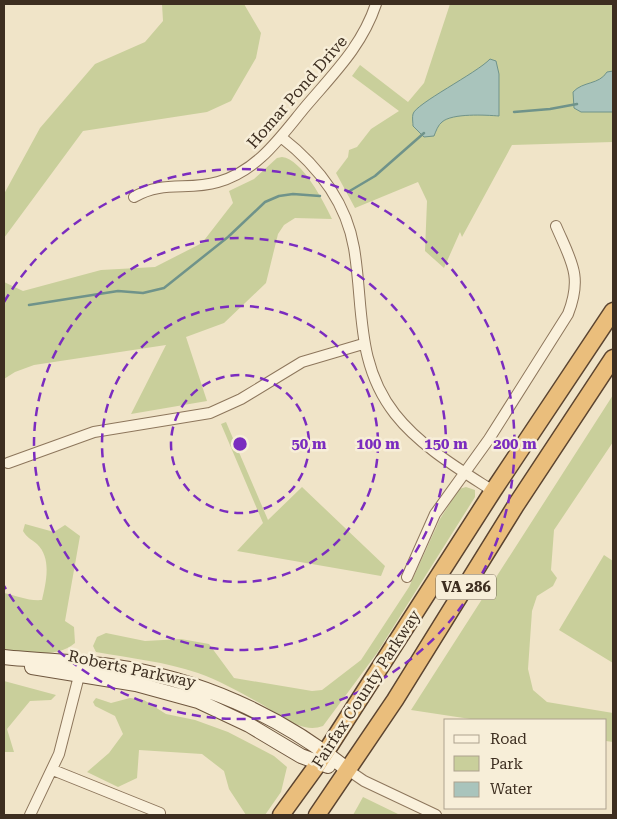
<svg xmlns="http://www.w3.org/2000/svg" width="617" height="819" viewBox="0 0 617 819" font-family="'Roboto Serif',serif">
<style>
.green{fill:#c9cf9b}
.water{fill:#a9c4bc;stroke:#6f938a}
.lines{fill:none;stroke-linecap:round;stroke-linejoin:round}
.stream{stroke:#6f938a;stroke-width:2.5}
.minor-casing{stroke:#8d765c;stroke-width:12}
.secondary-casing{stroke:#6f573f;stroke-width:16}
.trunk-casing{stroke:#5b4430;stroke-width:19}
.minor{stroke:#faf1dc;stroke-width:10}
.secondary{stroke:#faf1dc;stroke-width:14}
.trunk{stroke:#eabe7c;stroke-width:16}
.ring{fill:none;stroke:#7b2cbf;stroke-width:2.5;stroke-dasharray:9 6}
.labels{text-anchor:middle;dominant-baseline:central;stroke-width:5;stroke-linejoin:round;paint-order:stroke}
.shield{fill:#f7eed8;stroke:#756857;stroke-width:1}
.shield-label{font-size:15px;font-weight:bold;fill:#3d2e20}
.street-label{font-size:16px;fill:#3d2e20;stroke:#f7eed8}
.centre{fill:#7b2cbf;stroke:#f7eed8;stroke-width:2.5}
.ring-label{font-size:15px;text-anchor:middle;font-weight:bold;fill:#7b2cbf;stroke:#f7eed8;stroke-width:5;stroke-linejoin:round;paint-order:stroke}
</style>
<rect width="100%" height="100%" fill="#f0e4c8"/>
<!-- green -->
<path class="green" d="M 162,4 L 244,4 L 261,33 L 256,58 L 231,101 L 207,112 L 83,131 L 4,238 L 4,194 L 40,128 L 95,64 L 145,42 L 163,21 Z
M 450,4 L 613,4 L 613,142 L 512,145 L 462,237 L 460,232 L 444,268 L 425,251 L 427,201 L 418,182 L 355,208 L 336,173 L 348,157 L 349,150 L 357,147 L 371,129 L 399,111 L 352,76 L 360,65 L 408,102 L 424,83 Z
M 282,157 C 302,159 324,202 332,219 L 295,218 L 284,225 L 278,234 L 266,283 L 224,323 L 186,337 L 207,401 L 131,414 L 166,345 L 34,365 L 15,372 L 4,379 L 4,282 L 23,291 L 101,270 L 155,267 L 202,243 L 233,203 L 229,191 L 254,179 L 277,158 Z
M 613,395 L 613,442 L 554,530 L 551,570 L 557,578 L 553,586 L 537,596 L 532,611 L 528,669 L 533,690 L 547,702 L 613,713 L 613,742 L 606,741 L 606,720 L 477,720 L 411,710 Z
M 226,422 L 268,520 L 302,487 L 385,566 L 381,576 L 237,551 L 263,523 L 221,424 Z
M 466,487 L 475,490 L 475,497 L 377,653 L 323,726 C 299,735 275,710 254,700 C 236,690 218,680 198,673 C 166,662 130,658 96,652 L 93,646 L 97,637 L 106,633 L 145,641 L 181,639 L 209,644 L 234,678 L 312,691 L 322,690 L 361,660 L 409,587 L 440,519 L 459,489 Z
M 25,524 L 54,532 L 65,525 L 80,536 L 65,621 L 74,627 L 75,643 C 56,659 27,652 4,650 L 4,593 C 18,596 27,601 42,600 C 46,583 52,558 37,544 C 31,539 27,538 23,531 Z
M 604,555 L 613,561 L 613,663 L 559,630 Z
M 4,681 L 56,695 L 51,700 L 30,701 L 7,729 L 14,752 L 4,752 Z
M 96,698 L 111,703 L 130,698 L 144,700 L 166,714 L 195,720 L 228,732 L 274,756 L 287,767 L 281,792 L 265,815 L 246,815 L 229,789 L 224,771 L 202,754 L 139,750 L 137,778 L 118,787 L 87,772 L 109,753 L 123,734 L 115,716 L 95,706 L 93,702 Z
M 363,797 L 398,814 L 397,815 L 353,815 Z"/>
<!-- water -->
<path class="water" d="M 490,59 L 496,61 L 499,74 L 499,116 C 486,115 452,113 442,122 C 438,125 436,131 434,136 L 424,137 L 413,126 C 413,123 412,117 413,114 C 415,104 477,73 490,59 Z
M 613,71 L 613,112 L 581,112 L 574,108 L 573,92 C 583,81 599,85 607,72 Z"/>
<g class="lines">
<!-- stream -->
<path class="stream" d="M 514,112 L 550,109 L 577,104
M 348,192 L 375,176 L 424,133
M 29,305 L 118,291 L 143,293 L 164,288 L 228,237 L 265,202 L 279,196 L 293,194 L 320,196"/>
<!-- minor casing -->
<g class="minor-casing">
<path id="minor" d="M 281,137 C 317,165 346,201 354,248 C 364,307 355,363 395,414 C 420,446 459,469 493,491
M 134,197 C 163,180 188,191 218,182 C 258,171 281,136 306,106 C 334,73 362,46 376,4
M 8,463 L 94,432 L 210,413 L 241,399 L 302,362 L 363,344
M 407,577 L 435,514 L 489,439 L 568,314 C 583,276 571,261 556,226
M 53,770 L 160,813
M 348,770 L 364,781 L 436,815
M 30,815 L 59,754 L 81,668"/>
</g>
<!-- secondary casing -->
<g class="secondary-casing">
<path id="secondary" d="M 4,657 C 39,661 75,661 110,666 C 197,678 280,715 348,770
M 32,667 L 136,684 L 198,701 L 249,725 L 301,756 L 328,766"/>
</g>
<!-- trunk casing -->
<g class="trunk-casing">
<path id="trunk" d="M 281,815 L 318,764 L 493,491 L 613,311
M 317,815 L 395,700 L 516,505 L 613,358"/>
</g>
<!-- minor -->
<use href="#minor" class="minor"/>
<!-- secondary -->
<use href="#secondary" class="secondary"/>
<!-- trunk -->
<use href="#trunk" class="trunk"/>
</g>
<!-- distance rings -->
<g class="ring">
<circle cx="240" cy="444" r="69"/>
<circle cx="240" cy="444" r="138"/>
<circle cx="240" cy="444" r="206"/>
<path d="M4 302A275 275 0 1 1 4 586"/>
</g>
<g class="labels">
<!-- shield labels -->
<rect class="shield" x="436" y="574.5" width="60" height="25" rx="4"/>
<g class="shield-label">
<text x="466" y="587">VA 286</text>
</g>
<!-- street labels -->
<g class="street-label">
<text transform="translate(297 92) rotate(-49)">Homar Pond Drive</text>
<text transform="translate(132 669) rotate(12)">Roberts Parkway</text>
<text transform="translate(366 689) rotate(-57)">Fairfax County Parkway</text>
</g>
</g>
<circle cx="240" cy="444" r="8" class="centre"/>
<g class="ring-label">
<text x="309" y="449">50 m</text>
<text x="378" y="449">100 m</text>
<text x="446" y="449">150 m</text>
<text x="515" y="449">200 m</text>
</g>
<!-- border -->
<rect width="617" height="819" fill="none" stroke="#3d2e20" stroke-width="10"/>
<!-- legend -->
<rect x="444" y="719" width="162" height="90" fill="#f7eed8" stroke="#ada18e"/>
<rect x="454" y="735" width="25" height="8" fill="#faf1dc" stroke="#ada18e"/>
<text x="490" y="744" font-size="15" fill="#3d2e20">Road</text>
<rect x="454" y="756" width="25" height="15" fill="#c9cf9b" stroke="#ada18e"/>
<text x="490" y="769" font-size="15" fill="#3d2e20">Park</text>
<rect x="454" y="782" width="25" height="15" fill="#a9c4bc" stroke="#ada18e"/>
<text x="490" y="794" font-size="15" fill="#3d2e20">Water</text>
</svg>
